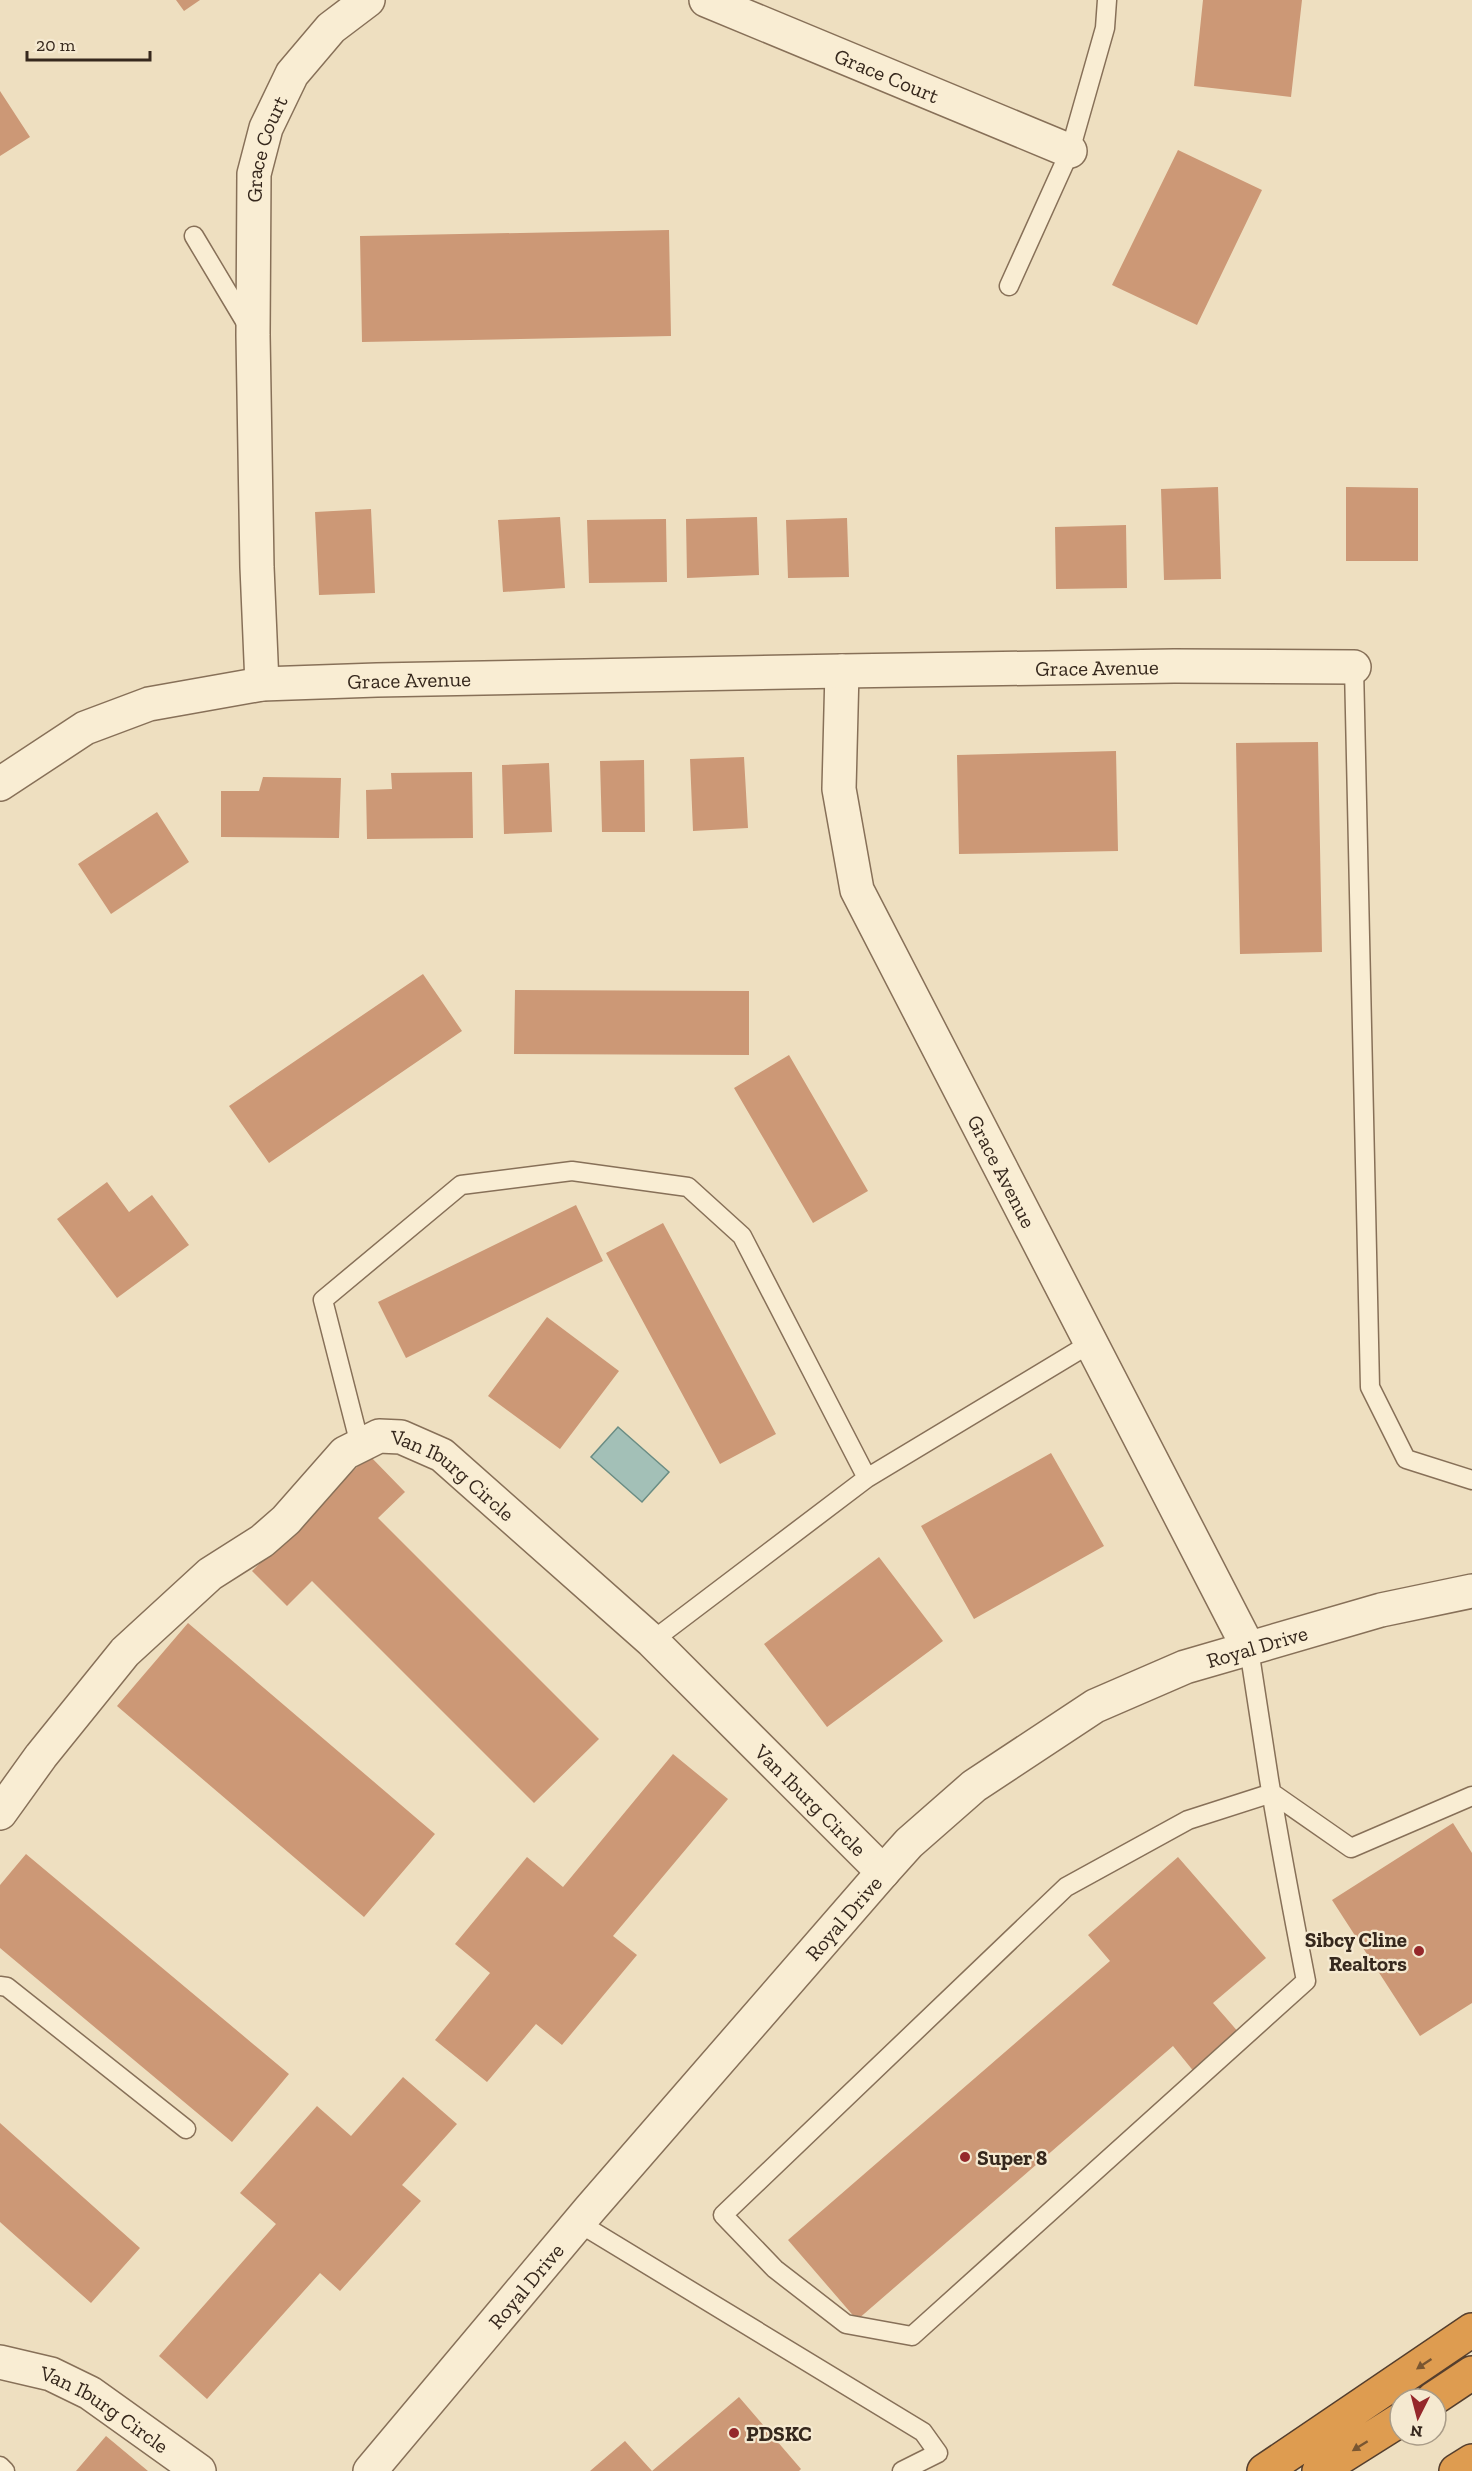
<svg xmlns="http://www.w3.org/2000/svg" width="1472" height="2471" viewBox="0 0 1472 2471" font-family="'Zilla Slab',serif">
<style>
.water{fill:#a3c0b7;stroke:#6a8d84;stroke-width:1.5}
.building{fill:#cc9876}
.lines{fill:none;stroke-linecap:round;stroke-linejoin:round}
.service-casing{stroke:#877058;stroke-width:21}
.minor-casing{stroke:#877058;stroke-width:36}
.motorway-casing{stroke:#543e2d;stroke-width:36}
.service{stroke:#f9edd3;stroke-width:18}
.minor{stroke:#f9edd3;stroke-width:33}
.motorway{stroke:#de9c50;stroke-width:33}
.oneway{fill:#795631}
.poi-dot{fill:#95282b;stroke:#f5e9d0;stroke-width:2}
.labels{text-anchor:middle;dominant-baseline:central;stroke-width:4.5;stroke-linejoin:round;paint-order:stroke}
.street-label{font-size:21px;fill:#36281d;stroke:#f5e9d0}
.poi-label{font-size:21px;font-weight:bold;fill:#36281d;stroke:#f5e9d0;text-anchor:start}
</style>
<rect width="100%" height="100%" fill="#eedfc0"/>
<!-- water -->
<path class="water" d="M 618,1427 L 669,1472 L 642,1502 L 591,1457 Z"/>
<!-- building -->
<path class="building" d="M 176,0 L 200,0 L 184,11 Z
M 1203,0 L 1302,0 L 1291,97 L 1194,86 Z
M 0,91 L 30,137 L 0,156 Z
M 1178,150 L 1262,190 L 1197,325 L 1112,285 Z
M 669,230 L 671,336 L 362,342 L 360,236 Z
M 1218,487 L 1221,579 L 1164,580 L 1161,489 Z
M 1346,487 L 1418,488 L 1418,561 L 1346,561 Z
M 371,509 L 375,593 L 319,595 L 315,512 Z
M 560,517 L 565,588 L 503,592 L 498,520 Z
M 757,517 L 759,575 L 687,578 L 686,519 Z
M 847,518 L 849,577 L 788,578 L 786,520 Z
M 666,519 L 667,582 L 589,583 L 587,520 Z
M 1126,525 L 1127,588 L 1056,589 L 1055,527 Z
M 1318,742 L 1322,952 L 1240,954 L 1236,743 Z
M 1116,751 L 1118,851 L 959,854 L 957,755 Z
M 744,757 L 748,828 L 693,831 L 690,759 Z
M 644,760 L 645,832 L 602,832 L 600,761 Z
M 549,763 L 552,832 L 504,834 L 502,765 Z
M 472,772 L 473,838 L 367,839 L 366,790 L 392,789 L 391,773 Z
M 263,777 L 341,778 L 339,838 L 221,837 L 221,791 L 259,791 Z
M 157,812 L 189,862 L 111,914 L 78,864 Z
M 423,974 L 462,1031 L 269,1163 L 229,1106 Z
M 515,990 L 749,991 L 749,1055 L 514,1054 Z
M 789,1055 L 868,1191 L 813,1223 L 734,1088 Z
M 107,1182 L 129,1212 L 152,1195 L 189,1245 L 117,1298 L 57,1219 Z
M 576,1205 L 603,1261 L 406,1358 L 378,1302 Z
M 663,1223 L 776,1434 L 720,1464 L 606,1253 Z
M 547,1317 L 619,1371 L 560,1449 L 488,1396 Z
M 1051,1453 L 1104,1546 L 974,1619 L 921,1526 Z
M 369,1455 L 405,1492 L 378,1518 L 599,1739 L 534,1803 L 312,1581 L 287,1606 L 252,1571 Z
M 879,1557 L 943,1641 L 827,1727 L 764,1644 Z
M 188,1623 L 435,1834 L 364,1917 L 117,1706 Z
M 673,1754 L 728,1799 L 613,1936 L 637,1955 L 562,2045 L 536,2024 L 487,2082 L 435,2040 L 490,1973 L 455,1944 L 527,1857 L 563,1887 Z
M 1453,1823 L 1472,1853 L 1472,2003 L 1420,2036 L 1332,1900 Z
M 26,1854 L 289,2074 L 232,2142 L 0,1948 L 0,1885 Z
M 1178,1857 L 1266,1958 L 1213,2003 L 1240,2034 L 1195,2073 L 1173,2046 L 857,2320 L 788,2240 L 1110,1961 L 1088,1935 Z
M 403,2077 L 457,2124 L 402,2185 L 421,2201 L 340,2291 L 320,2273 L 207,2399 L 159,2356 L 276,2224 L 240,2193 L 317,2106 L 351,2136 Z
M 0,2123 L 140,2248 L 91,2303 L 0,2222 Z
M 739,2397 L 801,2469 L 799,2471 L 652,2471 Z
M 106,2436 L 148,2471 L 76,2471 Z
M 625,2441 L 652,2471 L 590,2471 Z"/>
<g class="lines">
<!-- service casing -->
<g class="service-casing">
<path id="service" d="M 194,236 L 249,328
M 1009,286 L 1070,151 L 1105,28 L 1107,0
M 1354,667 L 1370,1387 L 1406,1459 L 1472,1480
M 360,1445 L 323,1300 L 461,1185 L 572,1171 L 688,1187 L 742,1236 L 867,1478
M 652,1641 L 867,1478 L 1091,1343
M 1249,1649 L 1269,1779 C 1280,1846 1293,1914 1306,1981 L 912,2336 L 846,2324 L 775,2269 L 723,2215 L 1066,1887 L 1188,1820 L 1272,1793 L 1351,1848 L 1472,1796
M 0,1986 L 7,1987 L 186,2129
M 579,2223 L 923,2432 L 938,2453 L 902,2471
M 0,2466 L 5,2471"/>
</g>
<!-- minor casing -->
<g class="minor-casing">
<g id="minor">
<path id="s1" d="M 706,0 L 1070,151"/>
<path id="s2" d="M 842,671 L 839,789 L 857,890 L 1249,1649"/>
<path id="s3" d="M 262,684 L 257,567 L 253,335 L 254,174 L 266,128 L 292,74 L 331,28 L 368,0"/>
<path id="s4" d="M 0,784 L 85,728 L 149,704 L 262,684 L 377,680 L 842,671 L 1174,666 L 1354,667"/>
<path id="s5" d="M 0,1813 L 41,1756 L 125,1652 L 210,1574 L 262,1541 L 286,1520 L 345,1453 L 379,1436 L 401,1437 L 442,1455 L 652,1641 L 883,1872"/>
<path id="s6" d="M 0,2362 L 51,2374 L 90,2393 L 199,2471"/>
<path id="s7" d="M 370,2471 L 590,2209 L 883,1872 L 909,1843 L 974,1786 L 1095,1706 L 1185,1667 L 1381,1610 L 1472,1591"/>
</g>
</g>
<!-- motorway casing -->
<g class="motorway-casing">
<path id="motorway" d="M 1433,2399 L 1472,2373
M 1264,2471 L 1472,2330
M 1319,2471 L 1400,2420
M 1456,2471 L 1472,2461"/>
</g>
<!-- service -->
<use href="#service" class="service"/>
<!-- minor -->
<use href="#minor" class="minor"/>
<!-- motorway -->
<use href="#motorway" class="motorway"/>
</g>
<!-- one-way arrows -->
<defs><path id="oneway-solid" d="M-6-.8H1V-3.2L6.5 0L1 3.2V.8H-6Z" transform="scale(1.5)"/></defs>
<g class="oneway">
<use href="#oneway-solid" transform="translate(1424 2364) rotate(146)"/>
<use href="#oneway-solid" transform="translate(1360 2446) rotate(148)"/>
</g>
<!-- markers -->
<g class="poi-dot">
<circle cx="1419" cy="1951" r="6"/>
<circle cx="965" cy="2157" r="6"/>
<circle cx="734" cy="2433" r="6"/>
</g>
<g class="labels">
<!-- street labels -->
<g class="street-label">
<text stroke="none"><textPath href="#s1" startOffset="196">Grace Court</textPath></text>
<text stroke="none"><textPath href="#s3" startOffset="537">Grace Court</textPath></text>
<text stroke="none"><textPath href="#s4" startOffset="1120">Grace Avenue</textPath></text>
<text stroke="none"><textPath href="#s4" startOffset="432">Grace Avenue</textPath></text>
<text stroke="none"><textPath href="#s2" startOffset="537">Grace Avenue</textPath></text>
<text stroke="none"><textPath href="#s5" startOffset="626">Van Iburg Circle</textPath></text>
<text stroke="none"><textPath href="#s7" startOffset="1232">Royal Drive</textPath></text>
<text stroke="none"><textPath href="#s5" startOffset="1112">Van Iburg Circle</textPath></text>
<text stroke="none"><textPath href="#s7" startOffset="728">Royal Drive</textPath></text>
<text stroke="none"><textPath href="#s7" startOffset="242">Royal Drive</textPath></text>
<text stroke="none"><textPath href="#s6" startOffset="116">Van Iburg Circle</textPath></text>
</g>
<!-- poi labels -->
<g class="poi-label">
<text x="1407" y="1939" text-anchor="end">Sibcy Cline<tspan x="1407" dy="24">Realtors</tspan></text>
<text x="977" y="2157">Super 8</text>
<text x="746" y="2433">PDSKC</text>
</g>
</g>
<!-- north arrow -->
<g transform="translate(1418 2417) rotate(186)"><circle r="28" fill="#f5e9d0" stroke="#a99c88" stroke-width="1.5"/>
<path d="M0-4.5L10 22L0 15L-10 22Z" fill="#95282b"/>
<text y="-9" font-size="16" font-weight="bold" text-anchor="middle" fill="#36281d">N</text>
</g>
<!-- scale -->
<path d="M27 51v9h123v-9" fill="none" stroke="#36281d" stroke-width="3"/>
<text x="36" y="51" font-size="18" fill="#36281d" stroke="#f5e9d0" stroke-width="4.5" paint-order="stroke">20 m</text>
</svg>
